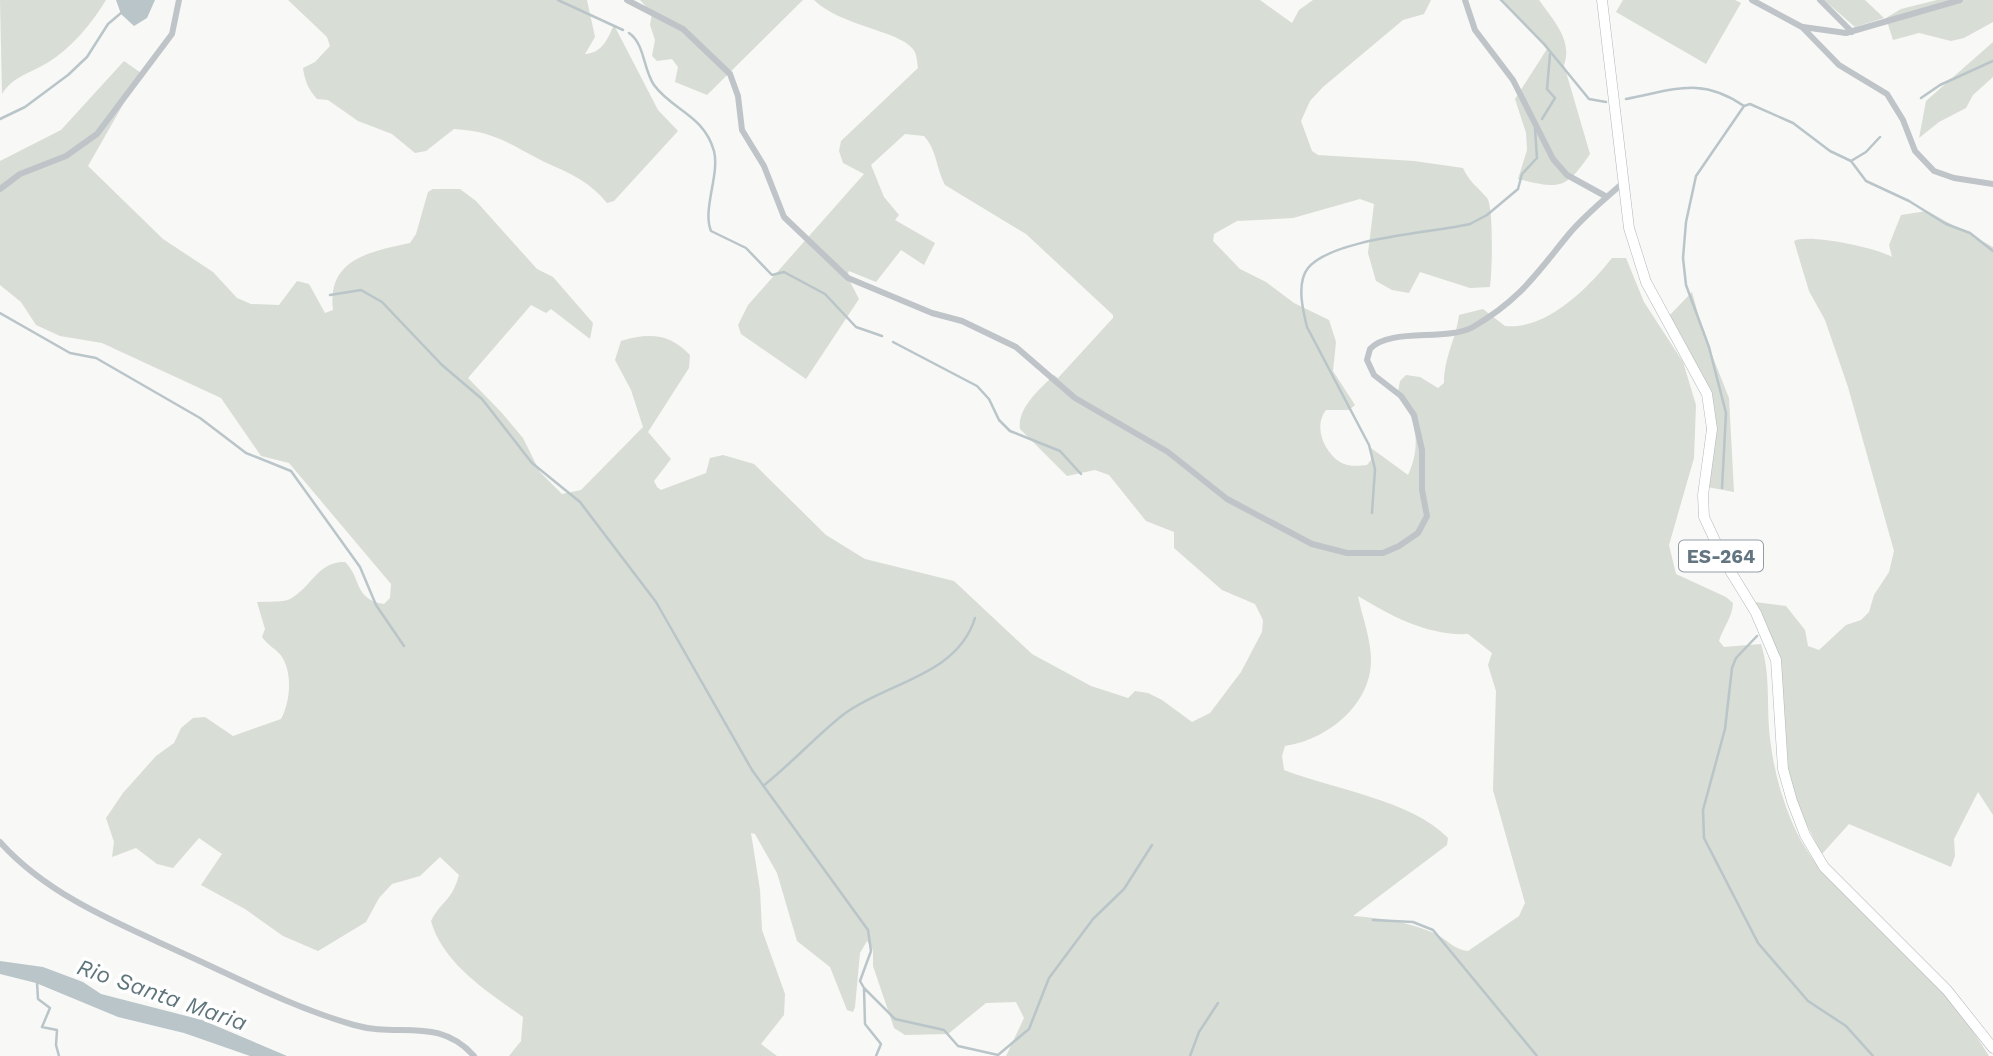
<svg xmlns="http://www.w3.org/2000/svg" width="1993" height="1056" viewBox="0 0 1993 1056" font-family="'Work Sans',sans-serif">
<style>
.green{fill:#d8ddd5;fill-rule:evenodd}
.water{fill:#b9c5c9}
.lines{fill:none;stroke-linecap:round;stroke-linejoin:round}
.stream{stroke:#b9c5c9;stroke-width:2.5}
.primary-casing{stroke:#b3b8bc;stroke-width:11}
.street{stroke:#bfc4c8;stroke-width:6}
.primary{stroke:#fff;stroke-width:10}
.labels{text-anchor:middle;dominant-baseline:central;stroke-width:7;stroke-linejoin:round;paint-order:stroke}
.shield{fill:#fff;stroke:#929ea6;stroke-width:2}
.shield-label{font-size:19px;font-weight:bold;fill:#637580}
.water-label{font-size:23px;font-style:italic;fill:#5e757b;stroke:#fff}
</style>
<rect width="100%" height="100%" fill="#f8f8f6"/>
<!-- green -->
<path class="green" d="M 0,0 L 106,0 C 92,23 72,48 47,63 C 31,73 13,76 2,94 Z
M 288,0 L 587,0 L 595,37 L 585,54 C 602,53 607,40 614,25 L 658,110 L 678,131 L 614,201 L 607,203 C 591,183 572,174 549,164 C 513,147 497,131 454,129 L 426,151 L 415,153 L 392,134 L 358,121 L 328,100 L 317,99 C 308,89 305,81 303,68 L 315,62 L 330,46 L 327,37 Z
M 640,0 L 803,0 L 707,95 L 675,82 L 678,67 L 672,59 L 657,61 L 652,56 L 655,40 L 650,25 L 652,13 Z
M 814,0 L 1260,0 L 1292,23 L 1299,10 L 1313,0 L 1431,0 L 1424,14 L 1403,20 L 1323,87 L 1310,101 L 1301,121 L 1312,151 L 1318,155 L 1414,161 L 1463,168 C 1469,182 1478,187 1487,198 C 1494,207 1492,273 1490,287 L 1470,288 L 1420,272 L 1409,293 L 1392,290 L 1376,281 L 1368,253 L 1374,204 L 1360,199 L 1293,218 L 1237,221 L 1214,234 L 1213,241 L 1240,269 L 1266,282 L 1294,303 L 1329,320 L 1336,342 L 1333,371 L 1355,405 L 1349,410 L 1326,410 C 1313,426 1324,452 1340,462 C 1347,467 1359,466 1367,465 L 1371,460 L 1371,448 L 1408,475 C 1422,445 1416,418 1398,392 L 1400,381 L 1406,375 L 1420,377 L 1438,388 L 1444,383 C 1444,357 1456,339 1459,315 L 1483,309 L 1505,326 C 1547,330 1588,288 1612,258 L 1626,258 L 1644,302 L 1683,362 L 1696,405 L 1694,458 L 1669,545 L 1676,574 L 1726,597 L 1733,603 C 1732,619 1723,627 1719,641 L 1724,647 L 1761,644 C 1770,672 1767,700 1769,729 C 1772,764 1781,799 1796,831 C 1821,883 1864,909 1904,947 C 1938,977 1965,1018 1989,1056 L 1006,1056 L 1024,1018 L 1016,1002 L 986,1003 L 948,1034 L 905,1035 L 894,1028 L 873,966 L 873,950 L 867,941 L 860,953 L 855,1007 L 853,1012 L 847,1010 L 830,967 L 797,941 L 777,873 L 755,834 L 751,833 L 760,890 L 762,930 L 785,994 L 784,1015 L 761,1044 L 777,1056 L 509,1056 L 521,1041 L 523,1017 C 488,992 443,964 431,921 C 442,900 452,901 459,875 L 440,857 L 420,876 L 392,884 L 379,898 L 366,922 L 318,951 L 283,936 L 245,909 L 201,885 L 222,854 L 199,838 L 173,868 L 157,864 L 136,848 L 112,857 L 114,842 L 106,818 L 123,793 L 156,756 L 174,743 L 181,728 L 193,718 L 205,717 L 233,736 L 281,719 C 290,703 293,674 282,657 C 278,650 267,645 262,637 L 265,629 L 257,602 C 266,601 282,603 290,599 C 311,588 318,561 345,562 C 362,578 353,599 384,604 L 390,598 L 391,584 L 289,463 L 261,456 L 221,398 L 102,343 L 60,336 L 36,325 L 21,302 L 0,285 L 0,161 L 61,130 L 124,61 L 141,73 L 88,166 L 163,239 L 213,272 L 237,298 L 251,304 L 279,305 L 297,281 L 309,284 L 325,313 L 333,310 C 327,259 369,252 410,243 L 416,234 L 428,192 L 433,189 L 460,189 L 476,201 L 537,269 L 553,277 L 593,323 L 590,339 L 551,309 L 546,313 L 531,305 L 468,378 L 502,413 L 523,438 L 540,472 L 562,494 L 581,490 L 643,427 L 631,390 L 615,360 L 621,341 C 649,333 669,333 690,355 L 689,368 L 648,432 L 671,459 L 654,481 L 657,487 L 661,490 L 706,473 L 710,458 L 723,455 L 754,464 L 826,535 L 865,559 L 954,581 L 1032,654 L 1091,686 L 1128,698 L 1135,691 L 1148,693 L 1162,700 L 1192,722 L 1210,713 L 1241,672 L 1262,632 L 1263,620 L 1255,604 L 1222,590 L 1174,548 L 1174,532 L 1146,521 L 1109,475 L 1095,470 L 1067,476 L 1020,429 C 1017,408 1040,389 1054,375 L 1058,378 L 1113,318 L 1113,315 L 1026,234 L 945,185 C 936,168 937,150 924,136 L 905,134 L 871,165 L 884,197 L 899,215 L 895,220 L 935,243 L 924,265 L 901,250 L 876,282 L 849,271 L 847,276 L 859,299 L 806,379 L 741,334 L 738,325 L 748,305 L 864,174 L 843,163 L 839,151 L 841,141 L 918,68 C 917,61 917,53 912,48 C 898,31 839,25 814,0 ZM 1358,596 C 1391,616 1428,636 1468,634 L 1492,653 L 1488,665 L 1496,691 L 1493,790 L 1525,903 L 1519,916 L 1468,951 C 1454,950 1447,939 1434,933 C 1409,922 1380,918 1353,916 L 1447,845 L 1448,838 C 1412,800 1332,789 1284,770 L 1282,756 L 1285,746 C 1326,740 1371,706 1371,660 C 1371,639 1362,616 1358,596 Z
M 1500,0 L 1539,0 C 1553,20 1573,40 1564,65 L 1590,154 C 1565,190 1561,189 1518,179 L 1527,150 L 1526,133 L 1515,99 L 1547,49 Z
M 1623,0 L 1735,0 L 1741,3 L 1706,64 L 1616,12 Z
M 1824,0 L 1865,0 L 1884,18 L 1855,27 Z
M 1937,0 L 1993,0 L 1993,22 L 1964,38 L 1951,41 L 1919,33 L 1893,40 L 1886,18 L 1901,9 Z
M 1993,42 L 1993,77 L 1973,95 L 1966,108 L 1939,122 L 1919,138 L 1926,101 Z
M 1927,211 L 1993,247 L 1993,815 L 1978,792 L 1954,839 L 1955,856 L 1951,867 L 1849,824 L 1822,854 L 1819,849 L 1800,811 L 1784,756 L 1776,659 L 1755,602 L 1786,606 L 1805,630 L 1808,646 L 1819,650 L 1846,625 L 1861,620 L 1869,612 L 1874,595 L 1889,572 L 1894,551 L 1848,387 L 1825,320 L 1809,291 L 1794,241 C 1807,233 1878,248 1892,257 L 1889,245 L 1901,215 Z
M 1692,292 L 1704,335 L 1729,398 L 1734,492 L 1702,486 C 1711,419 1709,374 1668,317 Z"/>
<!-- water -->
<path class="water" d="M 116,0 L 155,0 L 147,18 L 134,26 L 121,14 Z
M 0,961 L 43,967 L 83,982 L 101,994 L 202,1020 L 287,1056 L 250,1056 L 184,1033 L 118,1017 L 36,983 L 0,974 Z"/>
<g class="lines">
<!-- stream -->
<path class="stream" d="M 558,0 L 623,30
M 1501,0 L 1544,44 L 1589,99 L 1606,102
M 629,33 C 645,44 643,69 654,85 C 672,110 704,115 714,151 C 720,174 702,210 711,231 L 746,248 L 772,275 L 784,272 L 825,294 L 856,327 L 882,336
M 1921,98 L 1940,85 L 1993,61
M 1626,99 C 1674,90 1701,76 1744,106 L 1750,104 L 1793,123 L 1830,151 L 1851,161 L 1866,181 L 1909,201 L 1946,224 L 1970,233 L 1993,251
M 0,119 L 25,107 L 68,75 L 87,57 L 108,24 L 121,13
M 1542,119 L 1555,98 L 1547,89 L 1550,54
M 1851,161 L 1866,152 L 1880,137
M 330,295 L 361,290 L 382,302 L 442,365 L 482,399 L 532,463 L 580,502 L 656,602 L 752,770 L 868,930 L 871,951 L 860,981 L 864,988 L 865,1024 L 881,1044 L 876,1056
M 0,313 L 70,353 L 96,358 L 200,418 L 246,453 L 291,471 L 360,567 L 376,605 L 404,646
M 893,342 L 977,386 L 989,399 L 999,420 L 1010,431 L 1060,451 L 1081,474
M 1722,488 L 1726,413 L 1709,347 L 1686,285 L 1683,258 L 1686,222 L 1696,176 L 1744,106
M 1372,513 L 1375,469 L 1369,445 L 1307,327 C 1303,311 1296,283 1308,268 C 1333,238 1432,233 1470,224 L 1487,215 L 1518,189 L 1522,174 L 1537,158 L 1535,129
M 1757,636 L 1736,658 L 1732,668 L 1725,729 L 1703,810 L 1704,838 L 1758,943 L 1808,1001 L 1846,1026 L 1873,1056
M 763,786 C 791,764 816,736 844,714 C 887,682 957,676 975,618
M 1373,920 L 1413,922 L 1433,930 L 1537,1056
M 37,982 L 38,999 L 50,1008 L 42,1027 L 57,1030 L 56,1045 L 59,1056
M 864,988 L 895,1019 L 944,1030 L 958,1046 L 998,1055 L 1029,1029 L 1049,978 L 1093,919 L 1124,889 L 1152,845
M 1190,1056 L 1199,1032 L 1218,1003"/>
<!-- primary casing -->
<g class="primary-casing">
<path id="primary" d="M 1602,0 L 1629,228 L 1646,282 L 1707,394 L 1712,429 L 1703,495 L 1704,517 L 1726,564 L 1756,613 L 1776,660 L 1783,769 L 1792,801 L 1805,835 L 1824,867 L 1947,990 L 1993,1048"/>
</g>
<!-- street -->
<path class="street" d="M 627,0 L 683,29 L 730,74 L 738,96 L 742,130 L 764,166 L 784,217 L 848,278 L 932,313 L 962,321 L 1016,347 L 1075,398 L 1168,452 L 1227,499 L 1312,544 L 1347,553 L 1383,553 L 1399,546 L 1418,533 L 1427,516 L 1422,490 L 1422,450 L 1414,415 L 1401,396 L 1374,375 L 1367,360 L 1370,349 C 1390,327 1446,342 1473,327 C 1521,299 1536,274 1569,234 C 1585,215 1605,199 1624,182
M 1465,0 L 1475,30 L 1513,80 L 1553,159 L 1567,175 L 1607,197
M 1752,0 L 1802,27 L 1839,65 L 1887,94 L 1903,120 L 1915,151 L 1934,171 L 1954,178 L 1993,184
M 1820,0 L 1852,32
M 1803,27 L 1846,33 L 1960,0
M 0,189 L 20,174 L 66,156 L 97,134 L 172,34 L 179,0
M 0,842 C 50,898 125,926 191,957 C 245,982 298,1009 354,1025 C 399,1038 438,1016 474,1056"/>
<!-- primary -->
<use href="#primary" class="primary"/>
</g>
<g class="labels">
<!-- shield labels -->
<rect class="shield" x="1679" y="540.5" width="84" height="31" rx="5"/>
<g class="shield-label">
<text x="1721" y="556">ES-264</text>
</g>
<!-- water labels -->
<g class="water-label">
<text transform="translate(162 995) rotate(19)">Rio Santa Maria</text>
</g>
</g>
</svg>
